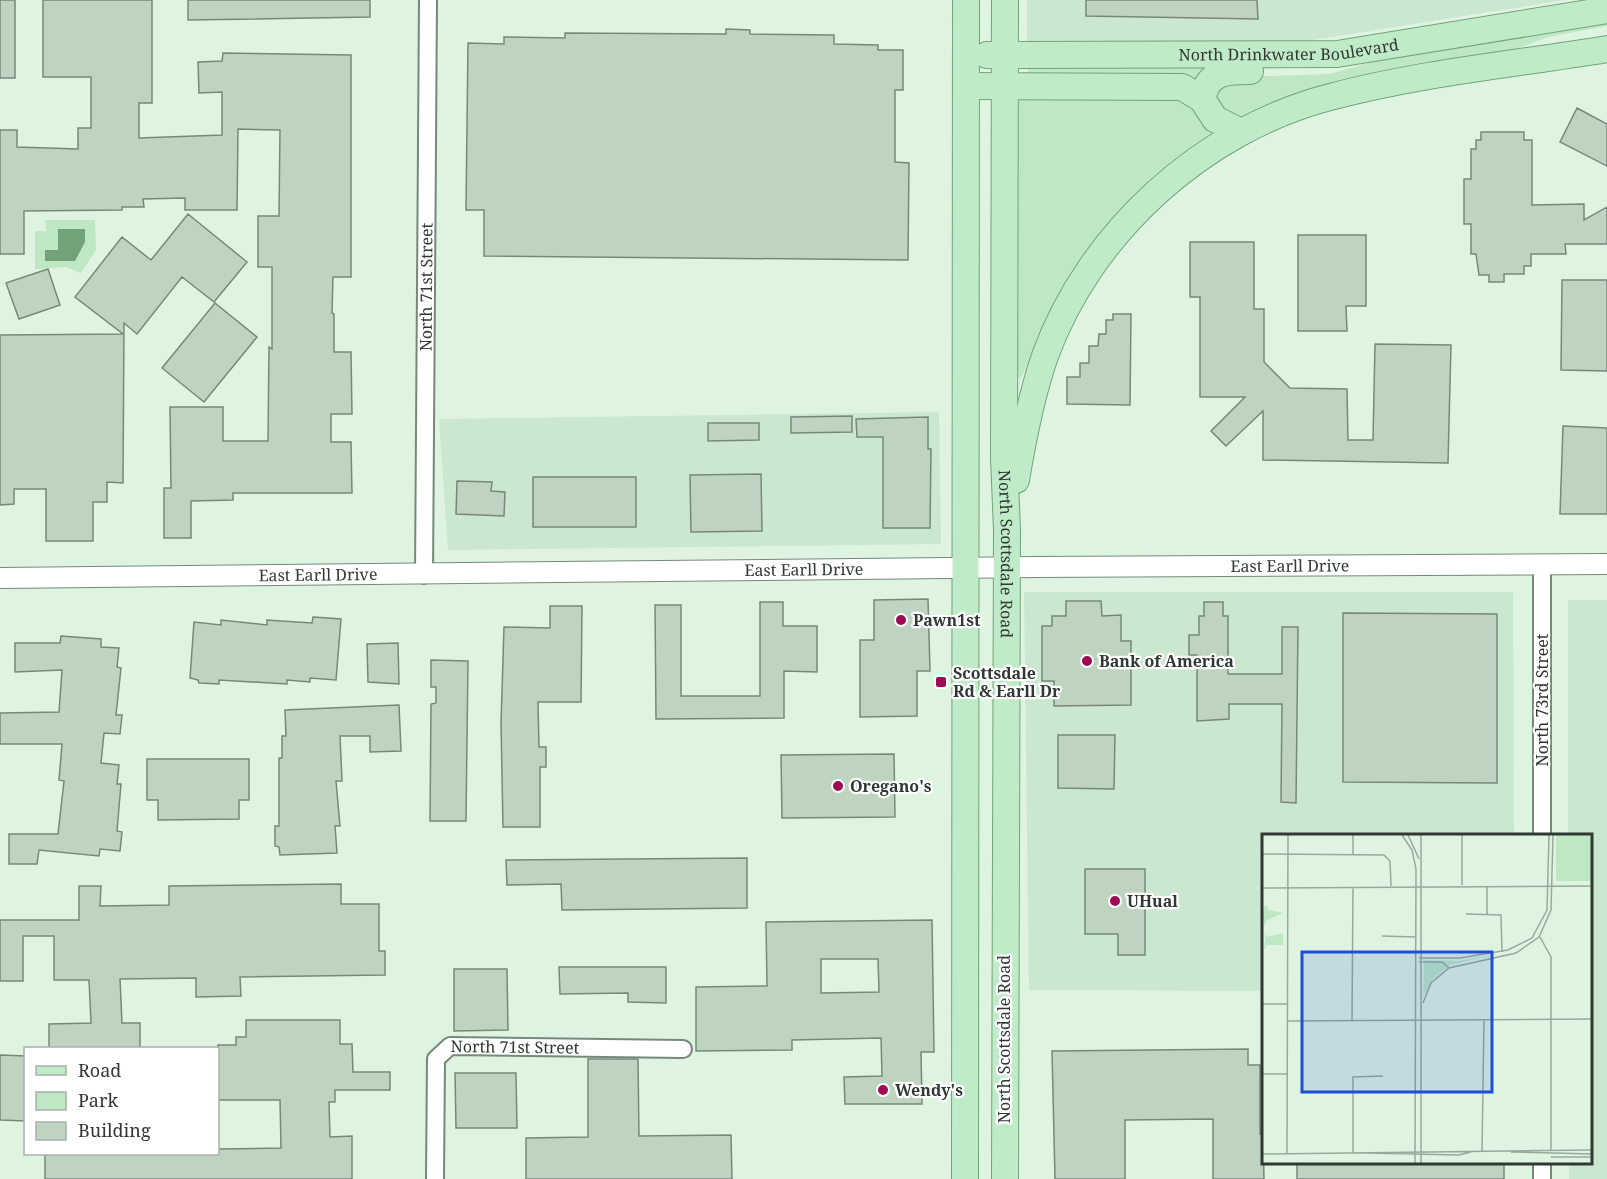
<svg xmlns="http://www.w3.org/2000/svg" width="1607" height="1179" viewBox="0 0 1607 1179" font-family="'Noto Serif',serif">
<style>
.built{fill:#cbe7cf}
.green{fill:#bee7c4}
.water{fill:#71a27a}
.building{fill:#bed4c1;stroke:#768978;stroke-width:1.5;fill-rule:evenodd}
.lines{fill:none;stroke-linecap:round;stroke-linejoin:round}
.minor-casing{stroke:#768978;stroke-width:20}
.tertiary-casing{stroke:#768978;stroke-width:22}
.primary-casing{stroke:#72a37b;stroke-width:28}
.minor{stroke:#fff;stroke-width:16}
.tertiary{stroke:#fff;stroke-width:20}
.primary{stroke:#c0ebc8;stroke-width:26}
.poi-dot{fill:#9e0a54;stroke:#fff;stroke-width:2}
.labels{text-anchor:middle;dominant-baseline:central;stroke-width:4.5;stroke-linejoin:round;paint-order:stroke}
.street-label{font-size:16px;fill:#2f3831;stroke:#fff}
.poi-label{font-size:16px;font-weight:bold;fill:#2f3831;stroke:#fff;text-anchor:start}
.inset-road{fill:none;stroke:#98a99b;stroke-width:1.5}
.view{fill:#1d4ed8;fill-opacity:0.15;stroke:#1d4ed8;stroke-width:3}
.inset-edge{fill:none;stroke:#2f3831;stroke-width:3}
</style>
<rect width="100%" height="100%" fill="#def4e1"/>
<!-- built -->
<path class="built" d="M 1027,0 L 1565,0 L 1268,47 L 1027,47 Z
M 939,412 L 941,544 L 448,550 L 439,419 Z
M 1024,592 L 1513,592 L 1514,835 L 1264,836 L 1263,991 L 1029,990 Z
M 1568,600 L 1607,600 L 1607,1179 L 1569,1179 L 1569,1163 L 1590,1162 L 1590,836 L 1568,835 Z"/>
<!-- green -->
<path class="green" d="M 1607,19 L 1607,26 L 1548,37 L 1519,48 C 1477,55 1436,63 1394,71 C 1374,74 1351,76 1332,82 C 1246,108 1162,155 1106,226 C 1067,276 1048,325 1020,380 L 1016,375 L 1015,108 L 1030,64 L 1210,67 L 1235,77 L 1329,74 L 1410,52 Z
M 45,220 L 95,220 L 96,250 L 81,273 L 66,267 L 35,269 L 35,231 L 46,231 Z"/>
<!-- water -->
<path class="water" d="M 58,229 L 85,229 L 85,242 L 75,261 L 45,261 L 45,250 L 58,250 Z"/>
<!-- building -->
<path class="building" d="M 0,0 L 15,0 L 15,78 L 0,78 Z
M 43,0 L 152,0 L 152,103 L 139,103 L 139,138 L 222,135 L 222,92 L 199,93 L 198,62 L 222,61 L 223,53 L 351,55 L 351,277 L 333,277 L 332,313 L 334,314 L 334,352 L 351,352 L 352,414 L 331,414 L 331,442 L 351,442 L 352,493 L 233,493 L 233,500 L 191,501 L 191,538 L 164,538 L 164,488 L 171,488 L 170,407 L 223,407 L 223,441 L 268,441 L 269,347 L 272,349 L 272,267 L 258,267 L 258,216 L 279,216 L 280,130 L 238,129 L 237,210 L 185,210 L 185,198 L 143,199 L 144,207 L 122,207 L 122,210 L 24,211 L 24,254 L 0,254 L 0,130 L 17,130 L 17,147 L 78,149 L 78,128 L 91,128 L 91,77 L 43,77 Z
M 188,0 L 370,0 L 370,17 L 188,20 Z
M 1086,0 L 1257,0 L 1258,19 L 1086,16 Z
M 726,29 L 750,30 L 750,34 L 834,35 L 834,44 L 878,45 L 878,50 L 903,50 L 903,90 L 895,90 L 895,162 L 909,163 L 908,260 L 484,256 L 484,210 L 466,210 L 468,43 L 504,44 L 504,37 L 565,38 L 565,33 L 726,34 Z
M 1577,108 L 1607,124 L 1607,166 L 1560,142 Z
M 1481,132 L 1524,132 L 1524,140 L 1532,140 L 1532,205 L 1584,204 L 1584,220 L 1607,207 L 1607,244 L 1565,244 L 1566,254 L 1531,254 L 1531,266 L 1524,266 L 1524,274 L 1504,274 L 1504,282 L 1489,282 L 1489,275 L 1479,275 L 1476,254 L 1471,254 L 1471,224 L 1464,224 L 1464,179 L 1471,179 L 1471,149 L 1476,149 L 1476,140 L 1481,140 Z
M 188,214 L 247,262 L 214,302 L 182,277 L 137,334 L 124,323 L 123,483 L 107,482 L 107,502 L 93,502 L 93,541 L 46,541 L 46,489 L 14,489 L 14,504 L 0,505 L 0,335 L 123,334 L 75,297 L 122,237 L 151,260 Z
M 1298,235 L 1366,235 L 1366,306 L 1346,306 L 1347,331 L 1298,331 Z
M 1190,242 L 1254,242 L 1254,309 L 1264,309 L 1264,362 L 1290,388 L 1347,389 L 1348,440 L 1373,440 L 1375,344 L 1451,345 L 1448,463 L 1263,460 L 1263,411 L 1226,446 L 1211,431 L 1245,397 L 1200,397 L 1200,297 L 1190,297 Z
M 48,269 L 60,305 L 19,319 L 6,283 Z
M 1562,280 L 1607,280 L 1607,371 L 1561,370 Z
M 215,303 L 257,337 L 204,402 L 162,368 Z
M 1113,314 L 1131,314 L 1130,405 L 1067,404 L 1067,377 L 1080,377 L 1080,363 L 1089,363 L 1089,346 L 1098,346 L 1099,334 L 1106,334 L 1106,320 L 1113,320 Z
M 852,416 L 852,432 L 791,433 L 791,417 Z
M 928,417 L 928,449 L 931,449 L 930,528 L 883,528 L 883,437 L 857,437 L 856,419 Z
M 708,423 L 759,423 L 759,440 L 708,441 Z
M 1563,426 L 1607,428 L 1607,514 L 1560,514 Z
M 761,474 L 762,531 L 691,532 L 690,475 Z
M 533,477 L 636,477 L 636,527 L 533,527 Z
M 457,481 L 492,482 L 491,491 L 505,492 L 504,516 L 456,514 Z
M 928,599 L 930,671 L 917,671 L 917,716 L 860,717 L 860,640 L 874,640 L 874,600 Z
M 1066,601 L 1101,601 L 1102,616 L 1121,615 L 1121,641 L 1131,641 L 1131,705 L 1054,706 L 1054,681 L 1042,681 L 1042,626 L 1052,626 L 1052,616 L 1066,616 Z
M 760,602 L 783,602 L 783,626 L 817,626 L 817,672 L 784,671 L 784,718 L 656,719 L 655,605 L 681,605 L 681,696 L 760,696 Z
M 1204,602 L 1223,602 L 1223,616 L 1228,616 L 1228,674 L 1282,674 L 1282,627 L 1298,627 L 1296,803 L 1281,802 L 1282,704 L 1229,704 L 1229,719 L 1197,721 L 1197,655 L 1189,655 L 1189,635 L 1199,635 L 1199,616 L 1204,616 Z
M 550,606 L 582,606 L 581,702 L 538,702 L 539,747 L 546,747 L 546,767 L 540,767 L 540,827 L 503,827 L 501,723 L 504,627 L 550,628 Z
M 1343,613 L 1497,614 L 1497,783 L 1343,782 Z
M 313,617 L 341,619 L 336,680 L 310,678 L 310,682 L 287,680 L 287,684 L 219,680 L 219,684 L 199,683 L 198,680 L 190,678 L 194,622 L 221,625 L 221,620 L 267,625 L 267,620 L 312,623 Z
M 61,636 L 101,639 L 101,647 L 119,648 L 117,667 L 121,668 L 116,715 L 122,715 L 120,734 L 104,733 L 101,763 L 119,765 L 117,784 L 121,784 L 117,831 L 122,832 L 120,851 L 100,849 L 99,856 L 39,850 L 37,864 L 9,864 L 9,834 L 58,834 L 64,781 L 59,780 L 62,744 L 0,744 L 0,713 L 59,712 L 62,670 L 15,672 L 15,643 L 60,643 Z
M 398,643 L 399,684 L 368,682 L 367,644 Z
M 431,660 L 468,661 L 466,821 L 430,821 L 431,704 L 436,703 L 436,687 L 431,687 Z
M 399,705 L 401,751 L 370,752 L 370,736 L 340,736 L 342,781 L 336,781 L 340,826 L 335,826 L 337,853 L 280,855 L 279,847 L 275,846 L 275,826 L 279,826 L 279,758 L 282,758 L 282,736 L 286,736 L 285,710 Z
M 1058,735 L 1115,735 L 1114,789 L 1058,788 Z
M 894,754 L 895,817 L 782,818 L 781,755 Z
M 147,759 L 249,759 L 249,800 L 239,800 L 239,819 L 158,820 L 158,800 L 147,800 Z
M 747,858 L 747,908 L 562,910 L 561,884 L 507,885 L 506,860 Z
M 1085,869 L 1145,869 L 1145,955 L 1118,955 L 1118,934 L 1085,934 Z
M 341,884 L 341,904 L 379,904 L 379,951 L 385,951 L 385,975 L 240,977 L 241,996 L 196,997 L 196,978 L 120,979 L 122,1023 L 140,1023 L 140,1048 L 49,1048 L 49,1024 L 91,1023 L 89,980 L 54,980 L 54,936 L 23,936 L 23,981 L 0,981 L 0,920 L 79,920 L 79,886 L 101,886 L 100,906 L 169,905 L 169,886 Z
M 932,920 L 934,1052 L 921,1052 L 922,1104 L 845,1104 L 844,1077 L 882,1076 L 881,1038 L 792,1040 L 792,1050 L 696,1051 L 696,987 L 767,986 L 766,922 ZM 821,959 L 878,959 L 879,992 L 821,993 Z
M 559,967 L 666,967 L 666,1003 L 628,1002 L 628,993 L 560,994 Z
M 454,969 L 507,969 L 508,1030 L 454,1031 Z
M 246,1020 L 340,1020 L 340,1044 L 352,1044 L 353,1072 L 390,1072 L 390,1090 L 335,1090 L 335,1102 L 329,1102 L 330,1137 L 352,1136 L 352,1179 L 45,1179 L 45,1154 L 218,1154 L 218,1149 L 281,1148 L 280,1100 L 218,1100 L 218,1045 L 236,1045 L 236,1037 L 246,1037 Z
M 1248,1049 L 1248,1065 L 1260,1065 L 1260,1134 L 1263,1134 L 1264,1179 L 1213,1179 L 1213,1119 L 1125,1120 L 1125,1179 L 1055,1179 L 1052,1051 Z
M 0,1055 L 26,1056 L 26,1121 L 0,1120 Z
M 588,1059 L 638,1059 L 639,1136 L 731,1135 L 732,1179 L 526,1179 L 526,1138 L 588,1137 Z
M 455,1073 L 516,1073 L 517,1128 L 456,1128 Z
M 1297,1162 L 1504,1162 L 1504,1179 L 1297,1179 Z"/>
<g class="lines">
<!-- minor casing -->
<g class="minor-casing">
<g id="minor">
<path d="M 1542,565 L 1542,836"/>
<path id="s1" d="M 424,575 L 428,0"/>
<path id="s2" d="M 435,1179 L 436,1059 L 450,1046 L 683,1049"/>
<path d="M 1542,1179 L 1542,1162"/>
</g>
</g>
<!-- tertiary casing -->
<g class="tertiary-casing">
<g id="tertiary">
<path id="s3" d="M 0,578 L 1035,567 L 1607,564"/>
</g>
</g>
<!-- primary casing -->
<g class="primary-casing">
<g id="primary">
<path id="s4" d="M 1005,0 L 1004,458 L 1007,530 L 1005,1179"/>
<path id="s5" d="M 987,55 L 1337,54 L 1607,10"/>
<path d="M 966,86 L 1182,87 L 1202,99 L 1215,119 L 1241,132"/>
<path d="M 1202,99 C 1208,71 1226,71 1250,71"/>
<path d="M 1016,480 C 1023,438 1031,396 1045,356 C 1090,232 1203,130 1330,97 C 1420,73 1515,64 1607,49"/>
<path d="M 965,1179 L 966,0"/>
</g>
</g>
<!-- minor -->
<use href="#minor" class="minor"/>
<!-- tertiary -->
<use href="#tertiary" class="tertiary"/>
<!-- primary -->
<use href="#primary" class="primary"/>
</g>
<!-- markers -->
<g class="poi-dot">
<circle cx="901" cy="620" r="6"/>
<circle cx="1087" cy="661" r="6"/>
<rect x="935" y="676" width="12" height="12" rx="3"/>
<circle cx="838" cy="786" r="6"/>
<circle cx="1115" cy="901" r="6"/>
<circle cx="883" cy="1090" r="6"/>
</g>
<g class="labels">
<!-- street labels -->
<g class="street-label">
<text stroke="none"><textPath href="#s5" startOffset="302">North Drinkwater Boulevard</textPath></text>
<text stroke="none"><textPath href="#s1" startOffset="288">North 71st Street</textPath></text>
<text stroke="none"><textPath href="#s4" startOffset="554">North Scottsdale Road</textPath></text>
<text stroke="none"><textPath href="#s3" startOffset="1290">East Earll Drive</textPath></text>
<text stroke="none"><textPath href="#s3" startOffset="804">East Earll Drive</textPath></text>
<text stroke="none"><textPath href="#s3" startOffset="318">East Earll Drive</textPath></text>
<text transform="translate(1542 700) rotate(-90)">North 73rd Street</text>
<text transform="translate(1004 1039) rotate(-90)">North Scottsdale Road</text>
<text stroke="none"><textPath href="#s2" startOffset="204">North 71st Street</textPath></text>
</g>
<!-- poi labels -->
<g class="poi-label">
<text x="913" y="620">Pawn1st</text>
<text x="1099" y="661">Bank of America</text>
<text x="953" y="673">Scottsdale<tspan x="953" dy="18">Rd &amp; Earll Dr</tspan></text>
<text x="850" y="786">Oregano's</text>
<text x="1127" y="901">UHual</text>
<text x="895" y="1090">Wendy's</text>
</g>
</g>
<!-- overview -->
<g transform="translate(1262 834)">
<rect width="330" height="330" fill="#def4e1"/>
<path d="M 294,1 L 330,1 L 330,47 L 294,47 ZM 4,71 L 7,76 L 21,79 L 4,87 L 2,92 L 0,76 ZM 4,98 L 5,103 L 21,99 L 21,111 L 5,111 L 2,115 ZM 236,120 L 188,131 L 171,145 L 161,163 L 162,126 L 197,127 Z" fill="#bee7c4"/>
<path class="inset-road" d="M 91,1 L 91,21M 140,1 L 150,16 L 154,35 L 153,329M 146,1 L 157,25M 159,1 L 159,329M 0,20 L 122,21 L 128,27 L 129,52M 200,51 L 200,1M 0,54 L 330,52M 204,80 L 239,81 L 240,118M 225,80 L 225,52M 120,102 L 154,103M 278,103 L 289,123 L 289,317M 157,124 L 198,124 L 246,116 L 270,104 L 285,76 L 287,1M 157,128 L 180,128 L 187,134M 161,169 L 169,149 L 187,134 L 254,119 L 277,103 L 289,76 L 291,1M 0,170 L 25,170M 90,186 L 91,53M 25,187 L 330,185M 0,240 L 25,240M 220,318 L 222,185M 249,318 L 330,320M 91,319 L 91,243 L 121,242M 105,319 L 197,321 L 209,318M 0,320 L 330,316M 25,320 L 26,1M 289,323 L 330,323"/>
<path class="view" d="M 40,118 L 230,118 L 230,258 L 40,258 Z"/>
<rect width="330" height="330" class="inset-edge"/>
</g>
<!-- legend -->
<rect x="24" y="1047" width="195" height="108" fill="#ffffff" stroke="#acafad" stroke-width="1.5"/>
<rect x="36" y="1066" width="30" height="9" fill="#c0ebc8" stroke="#acafad" stroke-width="1.5"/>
<text x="78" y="1077" font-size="18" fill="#2f3831">Road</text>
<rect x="36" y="1092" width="30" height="18" fill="#bee7c4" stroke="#acafad" stroke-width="1.5"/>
<text x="78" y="1107" font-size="18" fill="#2f3831">Park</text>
<rect x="36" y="1122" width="30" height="18" fill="#bed4c1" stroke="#acafad" stroke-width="1.5"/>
<text x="78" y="1137" font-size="18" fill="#2f3831">Building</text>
</svg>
